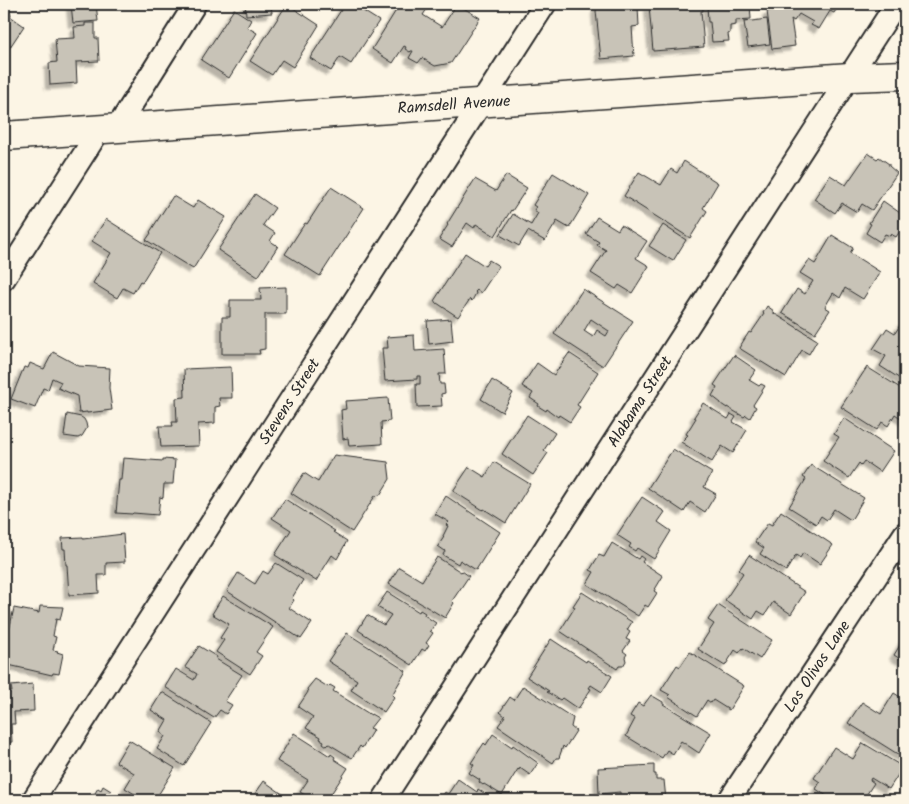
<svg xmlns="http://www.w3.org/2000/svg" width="909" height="804" viewBox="0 0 909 804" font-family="Kalam,sans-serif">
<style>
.building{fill:#c8c3b7;stroke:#2b2b2b;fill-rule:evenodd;filter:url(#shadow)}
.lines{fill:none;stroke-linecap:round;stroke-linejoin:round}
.street-casing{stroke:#2b2b2b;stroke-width:25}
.secondary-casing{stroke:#2b2b2b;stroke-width:31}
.street{stroke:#fcf5e5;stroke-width:21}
.secondary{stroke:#fcf5e5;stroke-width:28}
.labels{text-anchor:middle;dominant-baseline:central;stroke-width:4;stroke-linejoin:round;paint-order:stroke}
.street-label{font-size:16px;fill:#2b2b2b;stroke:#fcf5e5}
</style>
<defs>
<filter id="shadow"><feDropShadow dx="-4.5" dy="4.5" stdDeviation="1" flood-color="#0004"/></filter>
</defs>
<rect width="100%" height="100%" fill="#fcf5e5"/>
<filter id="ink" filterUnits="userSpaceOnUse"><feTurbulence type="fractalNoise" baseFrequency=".02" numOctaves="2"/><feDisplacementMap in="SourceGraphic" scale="10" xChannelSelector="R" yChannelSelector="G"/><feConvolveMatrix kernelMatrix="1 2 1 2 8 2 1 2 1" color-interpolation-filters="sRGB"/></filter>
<g filter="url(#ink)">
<!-- building -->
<path class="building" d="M 71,4 L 96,4 L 98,21 L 73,23 Z
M 245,4 L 271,4 L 272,13 L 246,15 Z
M 287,4 L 319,25 L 293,67 L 282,60 L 272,75 L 250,61 Z
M 345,4 L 355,4 L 361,7 L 360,9 L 379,21 L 351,64 L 340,57 L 331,71 L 310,58 Z
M 400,4 L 425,4 L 429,6 L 423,15 L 442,27 L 457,4 L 480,18 L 451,63 L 435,66 L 422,58 L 418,63 L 409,58 L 413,51 L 411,51 L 410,52 L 405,49 L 406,47 L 404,46 L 393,63 L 372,49 Z
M 598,4 L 629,4 L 627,7 L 638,7 L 639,26 L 632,27 L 634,56 L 601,59 L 596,11 Z
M 658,4 L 703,4 L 703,11 L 701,11 L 704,47 L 653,51 L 649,6 L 658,6 Z
M 707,4 L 750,4 L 751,19 L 736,20 L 736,25 L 730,26 L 730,33 L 728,34 L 729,41 L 712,42 L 710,22 L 708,22 Z
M 787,4 L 840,4 L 834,13 L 830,11 L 819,29 L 811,25 L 813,22 L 799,14 L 794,21 L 791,19 L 795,46 L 772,49 L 767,11 L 784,9 Z
M 4,9 L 11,14 L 10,16 L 24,26 L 4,56 Z
M 234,9 L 251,20 L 247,27 L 257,33 L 229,78 L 201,60 Z
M 767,19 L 770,44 L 748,47 L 744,22 Z
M 85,23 L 95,23 L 95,38 L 98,38 L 99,61 L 76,62 L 77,83 L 50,85 L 49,63 L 57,62 L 55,39 L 75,38 L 74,27 L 85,26 Z
M 868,153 L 877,159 L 879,157 L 889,164 L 889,166 L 897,173 L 872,210 L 862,204 L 857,212 L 842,203 L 835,213 L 814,199 L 830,175 L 846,185 Z
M 684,161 L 718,183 L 703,208 L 707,211 L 690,238 L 624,196 L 639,172 L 661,185 L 671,169 L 677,173 Z
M 553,173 L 589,195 L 569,228 L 557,221 L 545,241 L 528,231 L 519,246 L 500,235 L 513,214 L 531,225 L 538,213 L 534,210 L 536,207 L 533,205 Z
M 506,175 L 527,188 L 512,211 L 511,210 L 495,236 L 476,224 L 474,228 L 467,223 L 452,247 L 439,239 L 448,225 L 447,224 L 475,179 L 496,191 Z
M 331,187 L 364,208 L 320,276 L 285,254 L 305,223 L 307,224 Z
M 255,194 L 275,208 L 263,225 L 275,233 L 270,241 L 278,246 L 258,277 L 218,250 Z
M 173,196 L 193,208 L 198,200 L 226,217 L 193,269 L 146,240 L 151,233 L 150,232 Z
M 883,201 L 903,215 L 900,221 L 905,224 L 896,237 L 891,234 L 890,236 L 885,234 L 880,242 L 866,233 L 871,224 L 869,223 Z
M 597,217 L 618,230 L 621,225 L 647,241 L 636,258 L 649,266 L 632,293 L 619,285 L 616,289 L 591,273 L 606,250 L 597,245 L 599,242 L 586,234 Z
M 106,219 L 160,253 L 142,282 L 140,281 L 133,293 L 123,288 L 117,298 L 93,283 L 111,253 L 92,241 Z
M 663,225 L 686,240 L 673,261 L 649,246 Z
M 832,235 L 853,248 L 850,253 L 880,272 L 863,299 L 845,288 L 840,298 L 833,293 L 825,307 L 830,310 L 815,333 L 782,313 L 797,289 L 805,294 L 813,281 L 800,273 L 809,260 L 815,264 Z
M 465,253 L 485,266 L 489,260 L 499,266 L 481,293 L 477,290 L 475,292 L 476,293 L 472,301 L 470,299 L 458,317 L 434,301 Z
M 286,287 L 286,314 L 265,314 L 265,349 L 259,350 L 260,354 L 222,354 L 222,317 L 230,317 L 230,300 L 261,300 L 260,288 Z
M 583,289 L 633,321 L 603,366 L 554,334 ZM 591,319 L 609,331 L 606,336 L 597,330 L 593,337 L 584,331 Z
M 767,306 L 774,311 L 772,312 L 817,340 L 809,354 L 802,350 L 786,377 L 739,348 L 749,332 L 751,333 L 764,314 L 763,313 Z
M 451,319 L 453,341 L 429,344 L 427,321 Z
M 903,321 L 905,323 L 905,382 L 880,366 L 886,356 L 873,349 L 887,328 L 895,333 Z
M 414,335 L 415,351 L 444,349 L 446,374 L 439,374 L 440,384 L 444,384 L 445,393 L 441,394 L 442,406 L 417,407 L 416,384 L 420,384 L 420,376 L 417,376 L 417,379 L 385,381 L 382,348 L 388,348 L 387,337 Z
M 53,352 L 79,366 L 110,368 L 109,388 L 112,410 L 87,413 L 87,412 L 79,413 L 77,396 L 58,388 L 61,382 L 52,378 L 48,390 L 43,388 L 35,408 L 11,399 L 24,367 L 28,368 L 30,363 L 44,369 Z
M 569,353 L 598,372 L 577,405 L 580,407 L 570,422 L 559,415 L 558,417 L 547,409 L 546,411 L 538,406 L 539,404 L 530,398 L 533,393 L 522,386 L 537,363 L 554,375 Z
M 734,355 L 756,370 L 749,380 L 759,386 L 761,384 L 765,386 L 753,405 L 756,407 L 750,418 L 746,415 L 744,417 L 727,407 L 727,408 L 721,404 L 721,403 L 712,396 L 717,387 L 714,385 Z
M 231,367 L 232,398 L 219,398 L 220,406 L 215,407 L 215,423 L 198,424 L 199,446 L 161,447 L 159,426 L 173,426 L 172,422 L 177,422 L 176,398 L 185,397 L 184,369 Z
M 867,367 L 905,391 L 905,421 L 895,414 L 888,426 L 882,422 L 877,430 L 841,407 Z
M 492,380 L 513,393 L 502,412 L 481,399 Z
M 388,398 L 390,421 L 381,422 L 382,444 L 349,446 L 348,438 L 343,439 L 341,410 L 346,409 L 345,401 Z
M 703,403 L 728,419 L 731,414 L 736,417 L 733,422 L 747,430 L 733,453 L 722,446 L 712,462 L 681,442 L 688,435 L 686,434 L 696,418 L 694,417 Z
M 67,414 L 81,417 L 84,419 L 86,423 L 87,428 L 82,436 L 78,438 L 64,436 Z
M 527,415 L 555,433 L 544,450 L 548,453 L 533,475 L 502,454 Z
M 844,418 L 894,451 L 880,472 L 864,461 L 861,465 L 859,463 L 849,478 L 823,461 L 839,437 L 834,434 Z
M 673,449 L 712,473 L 704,487 L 716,494 L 705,512 L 690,502 L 684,512 L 648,488 Z
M 334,455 L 388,462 L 390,479 L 380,495 L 375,496 L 352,532 L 291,493 L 304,473 L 318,482 Z
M 123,458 L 163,461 L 163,459 L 175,460 L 173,484 L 164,484 L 163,498 L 160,497 L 158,515 L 133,513 L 132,514 L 116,513 L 119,480 L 121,480 Z
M 494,462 L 530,484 L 506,523 L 484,509 L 483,510 L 453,491 L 469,467 L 485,477 Z
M 811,465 L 864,498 L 851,520 L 834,509 L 827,520 L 821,516 L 816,524 L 789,507 L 806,479 L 803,477 Z
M 446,496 L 500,532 L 476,570 L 460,560 L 458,564 L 443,555 L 445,551 L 438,546 L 444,537 L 443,536 L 448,526 L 446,525 L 449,522 L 435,514 Z
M 642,497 L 665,512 L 658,522 L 671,531 L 654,559 L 637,548 L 635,551 L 629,547 L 631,544 L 617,535 Z
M 285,499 L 335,531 L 333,532 L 347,541 L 337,559 L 332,555 L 316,581 L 275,555 L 291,530 L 272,518 Z
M 781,511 L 833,545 L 820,564 L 803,553 L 800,558 L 796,555 L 786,571 L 760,554 L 764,548 L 755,542 L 768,523 L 772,525 Z
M 123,534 L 125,562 L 106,563 L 106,575 L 98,575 L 99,593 L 69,595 L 67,565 L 66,565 L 65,549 L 63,549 L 62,538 L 83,537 L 83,539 Z
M 612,543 L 638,559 L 640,556 L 644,559 L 642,562 L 663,576 L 654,591 L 657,593 L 648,607 L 645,605 L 638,616 L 587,584 L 594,572 L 590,570 L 599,555 L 604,557 Z
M 749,555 L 805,592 L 791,614 L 773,602 L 765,615 L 758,611 L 753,619 L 725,600 L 743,573 L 739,570 Z
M 437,557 L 461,572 L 462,571 L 469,576 L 452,601 L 454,603 L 445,618 L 389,584 L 399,567 L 422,581 Z
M 276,563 L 303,580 L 292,598 L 294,600 L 289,608 L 312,623 L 301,639 L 227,591 L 238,573 L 255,584 L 263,571 L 268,574 Z
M 387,592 L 419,612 L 420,610 L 425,613 L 424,615 L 436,623 L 430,631 L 433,633 L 426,643 L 429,645 L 425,651 L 422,649 L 412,665 L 358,630 L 367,615 L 384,625 L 391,615 L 377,607 Z
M 582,592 L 615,613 L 616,612 L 632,622 L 627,630 L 630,632 L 626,639 L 630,641 L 623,651 L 627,654 L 625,657 L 626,661 L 623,666 L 619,666 L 617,669 L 560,631 L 575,607 L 573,606 Z
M 223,596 L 273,627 L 256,652 L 262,656 L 250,674 L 216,652 L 224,640 L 220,638 L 229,624 L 212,614 Z
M 718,605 L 772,640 L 760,659 L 743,648 L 739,653 L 735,650 L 725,666 L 698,649 L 714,624 L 708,620 Z
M 40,606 L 63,607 L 60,620 L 56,619 L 53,636 L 56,637 L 53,650 L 58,651 L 57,652 L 63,654 L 59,674 L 53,673 L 52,675 L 4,664 L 4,635 L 8,635 L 14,608 L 39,613 Z
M 347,633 L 406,671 L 392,695 L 394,697 L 384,712 L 351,690 L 357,680 L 328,661 Z
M 905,637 L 905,662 L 894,655 Z
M 551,639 L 586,662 L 587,660 L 612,676 L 602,692 L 591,685 L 589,688 L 591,689 L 578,709 L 562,698 L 560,700 L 547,692 L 549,691 L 527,677 Z
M 199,646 L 217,657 L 216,659 L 242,675 L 225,701 L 232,705 L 226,714 L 220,710 L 214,718 L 165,687 L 176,669 L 194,680 L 197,674 L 185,667 Z
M 690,652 L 744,686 L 729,710 L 713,700 L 711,703 L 707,700 L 697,716 L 668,697 L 670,695 L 661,690 L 677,665 L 680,667 Z
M 315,679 L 328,687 L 330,685 L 335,688 L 333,691 L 371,715 L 371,714 L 378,718 L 370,728 L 373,730 L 362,748 L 360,746 L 352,758 L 329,744 L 327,746 L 323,743 L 324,741 L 320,739 L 321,737 L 306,728 L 313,717 L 298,707 L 308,692 L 307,689 Z
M 33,684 L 34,711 L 14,712 L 15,724 L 11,724 L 12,742 L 4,743 L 4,694 L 6,694 L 6,692 L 12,692 L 11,686 Z
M 523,686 L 573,718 L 571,727 L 576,731 L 565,748 L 563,746 L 559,758 L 556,758 L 553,763 L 498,726 L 505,716 L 500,712 L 510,697 L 514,700 Z
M 162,692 L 211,723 L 184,766 L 157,749 L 165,736 L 160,732 L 167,720 L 151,710 Z
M 894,693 L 905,700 L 905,757 L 904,758 L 848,723 L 862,702 L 881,714 Z
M 651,695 L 663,702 L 663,704 L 711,733 L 699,753 L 681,741 L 673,754 L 667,750 L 662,758 L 626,736 L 635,719 L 630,716 L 638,703 L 643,706 Z
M 294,733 L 330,756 L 331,754 L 335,757 L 334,759 L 348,768 L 327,800 L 313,800 L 300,792 L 308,780 L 277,761 Z
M 493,734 L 512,747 L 513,745 L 538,763 L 530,775 L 520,768 L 519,770 L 518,769 L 502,795 L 484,784 L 483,785 L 479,782 L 480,780 L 469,773 L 474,765 L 471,763 L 484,743 L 486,745 Z
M 129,740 L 175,768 L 155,800 L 144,800 L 125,788 L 134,773 L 116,762 Z
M 863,743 L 903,767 L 889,789 L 871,778 L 870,780 L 874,783 L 863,800 L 833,800 L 816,789 L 820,782 L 814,778 L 834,747 L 853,759 Z
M 654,765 L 654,774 L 656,774 L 656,780 L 664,780 L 666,800 L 620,800 L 620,792 L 599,794 L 598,768 Z
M 458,779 L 477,792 L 478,789 L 494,800 L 440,800 L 445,792 L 448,794 Z
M 264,781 L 291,800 L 251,800 Z
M 103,786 L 111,791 L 109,794 L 118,800 L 91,800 L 98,788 L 101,790 Z"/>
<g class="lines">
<!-- street casing -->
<g class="street-casing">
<g id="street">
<path d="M 117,128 L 195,4"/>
<path d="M 4,279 L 100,129"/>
<path id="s1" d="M 33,800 L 545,4"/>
<path id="s2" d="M 383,800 L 896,4"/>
<path id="s3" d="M 729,800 L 905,533"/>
</g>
</g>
<!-- secondary casing -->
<g class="secondary-casing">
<g id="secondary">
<path id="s4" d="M 4,136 L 850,77 L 905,75"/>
</g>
</g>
<!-- street -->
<use href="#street" class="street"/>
<!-- secondary -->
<use href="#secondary" class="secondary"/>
</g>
</g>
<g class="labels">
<!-- street labels -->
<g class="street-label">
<text stroke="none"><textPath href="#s4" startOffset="451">Ramsdell Avenue</textPath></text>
<text stroke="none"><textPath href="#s1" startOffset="474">Stevens Street</textPath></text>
<text stroke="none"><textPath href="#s2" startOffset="474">Alabama Street</textPath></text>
<text stroke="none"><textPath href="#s3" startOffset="160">Los Olivos Lane</textPath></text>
</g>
</g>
<!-- margin -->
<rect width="909" height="804" fill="none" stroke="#fcf5e5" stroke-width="20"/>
<rect x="10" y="10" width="889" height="784" fill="none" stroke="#2b2b2b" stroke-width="2" filter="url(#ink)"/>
</svg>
